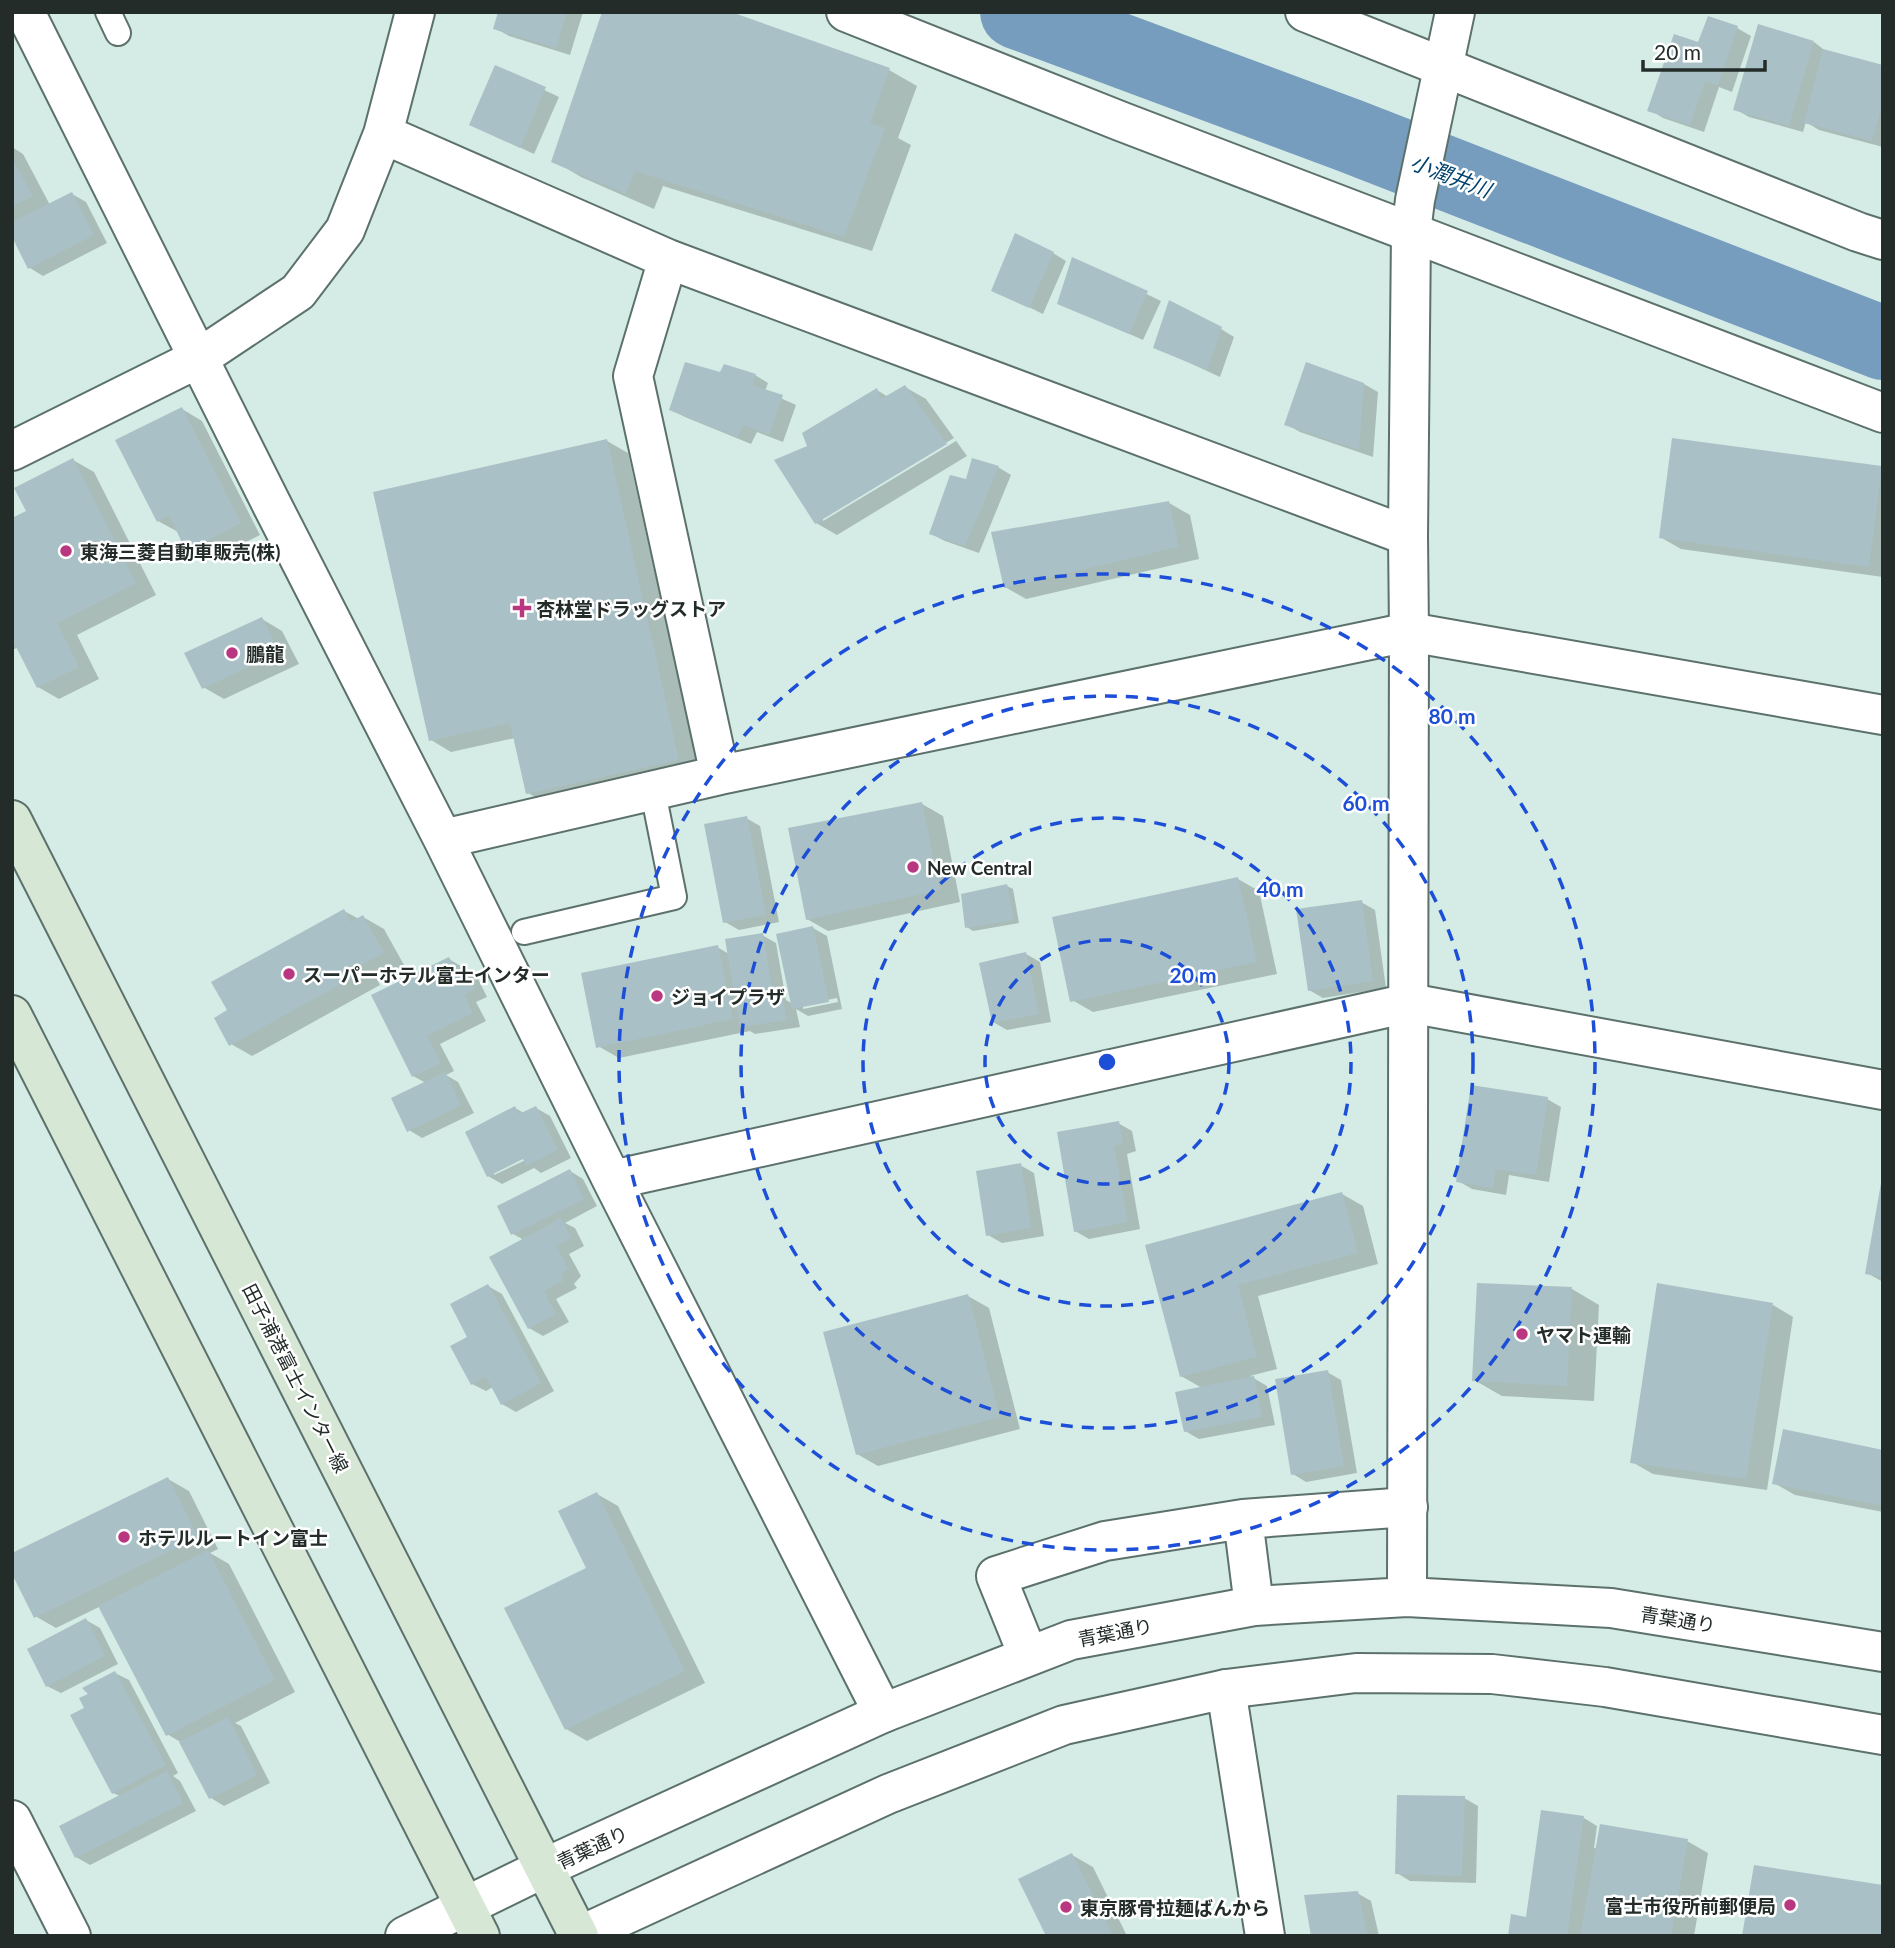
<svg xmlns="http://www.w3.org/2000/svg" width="1895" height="1948" viewBox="0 0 1895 1948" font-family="Lato,'Noto Sans JP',sans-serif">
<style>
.shadow{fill:#0003;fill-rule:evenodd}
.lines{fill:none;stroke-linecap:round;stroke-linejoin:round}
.river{stroke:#769cbe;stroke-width:74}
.building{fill:#a9c1c6}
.service-casing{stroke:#5c716b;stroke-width:28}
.minor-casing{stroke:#5c716b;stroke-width:42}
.tertiary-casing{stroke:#5c716b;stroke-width:42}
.secondary-casing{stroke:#5c716b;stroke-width:42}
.service{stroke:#fff;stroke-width:24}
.minor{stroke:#fff;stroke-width:38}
.tertiary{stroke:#fff;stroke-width:38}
.secondary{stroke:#d7e7d5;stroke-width:38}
.ring{fill:none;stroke:#1d4ed8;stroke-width:3.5;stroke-dasharray:12 9}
.poi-dot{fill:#b93780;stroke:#fff;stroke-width:2.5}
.labels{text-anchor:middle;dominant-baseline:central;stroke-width:5;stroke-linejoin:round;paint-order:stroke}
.poi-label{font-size:19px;font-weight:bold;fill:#232c29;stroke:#fff;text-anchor:start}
.street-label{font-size:19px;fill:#232c29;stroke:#fff}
.water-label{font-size:21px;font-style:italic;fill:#00426d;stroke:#fff}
.centre{fill:#1d4ed8;stroke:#fff;stroke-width:3.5}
.ring-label{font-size:21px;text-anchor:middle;font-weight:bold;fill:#1d4ed8;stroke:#fff;stroke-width:5;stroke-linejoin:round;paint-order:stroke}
</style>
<rect width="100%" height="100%" fill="#d4ece5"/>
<!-- shadow -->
<path class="shadow" d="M 500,12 L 583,12 L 570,55 L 509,36 L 495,28 Z
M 726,12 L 889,70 L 917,86 L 898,138 L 911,145 L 872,251 L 663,186 L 654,209 L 581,177 L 554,161 Z
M 1709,18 L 1737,28 L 1751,36 L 1732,92 L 1719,87 L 1704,132 L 1663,118 L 1650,110 L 1699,44 Z
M 1814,42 L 1827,52 L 1883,67 L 1883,147 L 1819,130 L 1806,122 L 1803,132 L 1749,117 L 1735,109 Z
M 496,67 L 559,97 L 534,154 L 471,125 Z
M 12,147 L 23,154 L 50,205 L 72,194 L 86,202 L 107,243 L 43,276 L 30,268 L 12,233 Z
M 1053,253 L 1066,261 L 1043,314 L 993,290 Z
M 1074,259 L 1161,301 L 1143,340 L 1059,303 Z
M 1221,329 L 1234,337 L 1220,377 L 1155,347 Z
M 722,375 L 755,375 L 768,383 L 765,391 L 796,405 L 783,442 L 757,432 L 751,444 L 685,417 L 671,410 Z
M 1364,384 L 1378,392 L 1373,457 L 1300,432 L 1286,424 Z
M 905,387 L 926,399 L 967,456 L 837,535 L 816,523 L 810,447 L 877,390 L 888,397 ZM 954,438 L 956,441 L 823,521 L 823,517 Z
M 182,409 L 202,421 L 260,535 L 208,561 L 187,549 L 180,533 L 158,521 Z
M 607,441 L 628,453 L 699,771 L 549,805 L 528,793 L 515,738 L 451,752 L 431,740 Z
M 73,460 L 94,472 L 156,595 L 77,635 L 99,679 L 59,699 L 38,687 L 19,647 L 12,650 L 12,520 L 28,512 Z
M 998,467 L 1011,475 L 979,553 L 945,541 L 931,534 L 967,481 Z
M 1882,468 L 1883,577 L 1681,549 L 1660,537 Z
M 1169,503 L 1190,515 L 1199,559 L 1026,599 L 1005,587 Z
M 262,619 L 282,631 L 299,664 L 224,699 L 203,687 Z
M 922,804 L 943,816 L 960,902 L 828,931 L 807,919 Z
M 746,818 L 760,826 L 779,922 L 739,930 L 725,922 Z
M 1238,879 L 1259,891 L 1277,974 L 1093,1012 L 1072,1000 Z
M 1007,886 L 1013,889 L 1019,923 L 973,931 L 967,927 Z
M 1361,902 L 1375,910 L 1386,988 L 1323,998 L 1309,990 Z
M 344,911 L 359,919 L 363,917 L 384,929 L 404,965 L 377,979 L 380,985 L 252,1056 L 231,1044 Z
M 813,928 L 827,936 L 842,1009 L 808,1016 L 796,1009 L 800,1027 L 755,1034 L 750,1031 L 619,1058 L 598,1046 L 717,947 L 729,954 L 762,935 L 776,943 L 786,1000 L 793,1004 ZM 837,998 L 838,1002 L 803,1009 L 803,1005 Z
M 1026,954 L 1040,962 L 1051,1022 L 1007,1030 L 993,1022 Z
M 449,959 L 476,975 L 487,997 L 476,1002 L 486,1021 L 440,1044 L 454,1071 L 446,1075 L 458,1082 L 474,1113 L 422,1138 L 409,1130 L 426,1083 L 413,1076 Z
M 1547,1099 L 1561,1107 L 1549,1182 L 1509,1175 L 1506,1195 L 1472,1189 L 1458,1181 Z
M 515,1108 L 524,1113 L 536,1108 L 550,1116 L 571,1158 L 541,1173 L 534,1168 L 502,1184 L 488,1176 ZM 530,1154 L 532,1157 L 494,1175 L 494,1172 Z
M 1118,1123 L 1132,1131 L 1136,1151 L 1127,1154 L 1140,1229 L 1089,1239 L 1075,1231 Z
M 1020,1165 L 1034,1173 L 1044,1236 L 1002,1243 L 988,1235 Z
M 570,1171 L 583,1179 L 597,1206 L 565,1223 L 575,1228 L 584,1246 L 569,1254 L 581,1276 L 574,1284 L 577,1288 L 556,1299 L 569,1322 L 543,1336 L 529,1328 L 524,1240 L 513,1234 Z
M 1883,1185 L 1883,1282 L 1867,1273 Z
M 1342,1194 L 1363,1206 L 1378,1264 L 1258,1296 L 1277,1369 L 1250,1376 L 1267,1386 L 1275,1425 L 1199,1439 L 1185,1431 L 1202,1388 L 1181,1376 L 1147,1246 Z
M 488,1286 L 502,1294 L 554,1391 L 516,1412 L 502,1404 L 493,1387 L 486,1391 L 472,1384 L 470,1337 Z
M 1572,1289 L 1599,1305 L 1594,1401 L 1502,1396 L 1474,1380 Z
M 968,1296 L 989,1308 L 1020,1429 L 878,1466 L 857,1454 Z
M 1773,1305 L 1793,1317 L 1767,1490 L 1653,1474 L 1632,1462 Z
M 1327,1372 L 1341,1380 L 1357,1473 L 1306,1482 L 1293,1474 Z
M 1883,1452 L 1883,1512 L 1795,1495 L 1774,1483 Z
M 168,1479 L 189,1491 L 218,1549 L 210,1553 L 229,1564 L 295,1692 L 235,1723 L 241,1726 L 270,1783 L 224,1806 L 211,1798 L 182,1743 L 167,1734 L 101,1606 L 56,1628 L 35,1616 Z
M 597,1494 L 618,1506 L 705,1683 L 587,1741 L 566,1729 Z
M 86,1620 L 100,1628 L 118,1664 L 61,1693 L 47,1686 Z
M 115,1673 L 129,1680 L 178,1773 L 173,1776 L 180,1781 L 196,1811 L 90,1865 L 76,1857 L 120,1796 L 113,1793 L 86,1708 L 91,1694 Z
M 1464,1798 L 1478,1806 L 1476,1883 L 1410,1881 L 1397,1873 Z
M 1584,1818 L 1597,1826 L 1594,1848 L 1687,1841 L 1708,1853 L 1694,1936 L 1510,1936 L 1527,1919 Z
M 1072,1855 L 1093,1867 L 1127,1936 L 1047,1936 Z
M 1357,1893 L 1371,1901 L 1379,1936 L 1313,1936 Z"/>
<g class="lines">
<!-- river -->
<path class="river" d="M 1017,12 L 1348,135 L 1883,343"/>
</g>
<!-- building -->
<path class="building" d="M 498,12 L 567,12 L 556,48 L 493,29 Z
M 602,12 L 731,12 L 890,68 L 870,123 L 885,128 L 844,237 L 635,171 L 626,194 L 551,162 Z
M 1708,16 L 1738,26 L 1718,85 L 1705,81 L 1690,125 L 1647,111 L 1674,34 L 1698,42 Z
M 1758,24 L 1814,41 L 1789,126 L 1733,110 Z
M 1823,49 L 1883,65 L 1883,101 L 1872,141 L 1804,123 Z
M 495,65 L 546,87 L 520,148 L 469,125 Z
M 12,158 L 33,196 L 12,207 Z
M 72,192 L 94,235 L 28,269 L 12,237 L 12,222 Z
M 1015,233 L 1054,252 L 1029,308 L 991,291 Z
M 1072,257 L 1148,291 L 1129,334 L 1057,304 Z
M 1169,300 L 1222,327 L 1207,370 L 1153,348 Z
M 685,362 L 720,372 L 724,364 L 756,374 L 752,385 L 783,395 L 769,435 L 743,425 L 737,437 L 669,410 Z
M 1306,362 L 1364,383 L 1359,450 L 1284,425 Z
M 905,385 L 947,444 L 815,524 L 774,460 L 807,446 L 802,433 L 877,388 L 881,399 Z
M 182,407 L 241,523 L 186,551 L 169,515 L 157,522 L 115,440 Z
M 1672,438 L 1882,466 L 1869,567 L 1659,538 Z
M 607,439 L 679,760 L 526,794 L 510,723 L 429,741 L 373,492 Z
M 73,458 L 136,583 L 57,623 L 79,667 L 37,688 L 12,639 L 12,518 L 26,511 L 14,488 Z
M 972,458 L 999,466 L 965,546 L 929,534 L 950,475 L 966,479 Z
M 1169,501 L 1179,547 L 1004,588 L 991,532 Z
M 262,617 L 279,652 L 202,689 L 184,653 Z
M 922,802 L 940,890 L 806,920 L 788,828 Z
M 747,816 L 766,915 L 723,923 L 704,824 Z
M 1238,877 L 1257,962 L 1070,1002 L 1052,917 Z
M 1007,884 L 1014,920 L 965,928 L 961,894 Z
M 1362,900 L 1373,981 L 1308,991 L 1296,909 Z
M 344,909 L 351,922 L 363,915 L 384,953 L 357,967 L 361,973 L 229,1046 L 214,1018 L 227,1010 L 211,982 Z
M 813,926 L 829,1002 L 792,1009 L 776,934 Z
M 763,933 L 773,995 L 782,995 L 787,1020 L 740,1027 L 725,939 Z
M 718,945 L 733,1019 L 596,1048 L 581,973 Z
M 1026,952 L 1039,1014 L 992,1023 L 979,963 Z
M 449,957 L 455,968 L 462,965 L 475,989 L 464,994 L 473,1013 L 427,1036 L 441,1063 L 412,1077 L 371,995 Z
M 445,1072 L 461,1105 L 407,1132 L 391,1098 Z
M 1471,1085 L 1548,1097 L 1536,1175 L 1496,1169 L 1493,1188 L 1456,1182 Z
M 515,1106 L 519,1114 L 536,1106 L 558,1150 L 526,1166 L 523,1159 L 487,1177 L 465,1132 Z
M 1119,1121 L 1123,1143 L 1114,1146 L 1128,1222 L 1074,1232 L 1057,1132 Z
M 1021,1163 L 1031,1228 L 986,1236 L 976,1171 Z
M 570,1169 L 584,1199 L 511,1235 L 497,1206 Z
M 1881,1183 L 1883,1183 L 1883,1277 L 1865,1274 Z
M 1342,1192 L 1358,1253 L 1238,1285 L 1257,1357 L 1180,1377 L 1145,1245 Z
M 561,1218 L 571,1238 L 556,1246 L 568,1268 L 561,1275 L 564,1280 L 544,1291 L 556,1314 L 528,1329 L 489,1257 Z
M 1477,1283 L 1572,1287 L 1567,1386 L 1472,1381 Z
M 1657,1283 L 1773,1303 L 1746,1479 L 1630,1463 Z
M 488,1284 L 541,1383 L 501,1405 L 486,1377 L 471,1385 L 450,1346 L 467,1337 L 450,1304 Z
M 968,1294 L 1000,1417 L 856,1455 L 823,1332 Z
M 1328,1370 L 1344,1466 L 1291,1475 L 1275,1379 Z
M 1254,1376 L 1262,1417 L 1184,1432 L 1175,1392 Z
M 1783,1429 L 1883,1450 L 1883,1506 L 1772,1484 Z
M 168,1477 L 198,1537 L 34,1618 L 12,1574 L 12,1553 Z
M 597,1492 L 685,1671 L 565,1730 L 504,1608 L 586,1568 L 558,1511 Z
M 208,1550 L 275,1680 L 166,1736 L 98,1606 Z
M 86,1618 L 105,1656 L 46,1687 L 27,1649 Z
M 115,1671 L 166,1765 L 112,1794 L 70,1715 L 84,1708 L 79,1698 L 88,1694 L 82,1688 Z
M 228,1717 L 257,1775 L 209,1799 L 179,1742 Z
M 167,1771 L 183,1803 L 75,1858 L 59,1826 Z
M 1397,1795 L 1465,1796 L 1462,1876 L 1395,1874 Z
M 1541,1810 L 1584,1816 L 1567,1936 L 1508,1936 L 1511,1914 L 1526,1917 Z
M 1600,1824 L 1688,1839 L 1671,1936 L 1580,1936 Z
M 1072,1853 L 1113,1936 L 1046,1936 L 1018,1879 Z
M 1754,1865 L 1883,1885 L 1883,1936 L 1742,1936 Z
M 1358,1891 L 1368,1936 L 1311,1936 L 1304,1895 Z"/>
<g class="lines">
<!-- service casing -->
<g class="service-casing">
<path id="service" d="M 108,12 L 118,33
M 524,932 L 674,897 L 653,792"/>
</g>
<!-- minor casing -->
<g class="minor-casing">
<path id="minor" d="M 25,12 L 273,507 L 443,839 L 612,1180 L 883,1713
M 846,12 L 1120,121 L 1883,413
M 1305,12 L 1858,232 L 1883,240
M 383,134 L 668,259 L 1408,536
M 668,259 L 633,376 L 720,775
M 12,451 L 199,358 L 298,292 L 345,230 L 383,134 L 415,12
M 443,839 L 720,775 L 1409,632 L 1883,715
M 612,1180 L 1409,1003 L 1883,1090
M 1243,1519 L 1254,1606
M 1028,1655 L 996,1576 L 1105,1541 L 1243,1519 L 1408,1507
M 1226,1689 L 1265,1936
M 12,1820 L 71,1936"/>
</g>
<!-- tertiary casing -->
<g class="tertiary-casing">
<path id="tertiary" d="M 1407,1597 L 1409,632 L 1408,536 L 1411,232 L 1415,200 L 1455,12
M 405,1936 L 544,1868 L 883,1713 L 1071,1640 L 1254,1606 L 1407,1597 L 1611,1608 L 1883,1652
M 579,1936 L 888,1794 L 1064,1725 L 1226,1689 L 1356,1673 L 1492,1674 L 1605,1687 L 1883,1735"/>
</g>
<!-- secondary casing -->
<g class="secondary-casing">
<path id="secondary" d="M 12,820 L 579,1936
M 12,1015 L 480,1936"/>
</g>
<!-- service -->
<use href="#service" class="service"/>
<!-- minor -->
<use href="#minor" class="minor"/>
<!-- tertiary -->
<use href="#tertiary" class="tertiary"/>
<!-- secondary -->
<use href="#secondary" class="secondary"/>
</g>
<!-- distance rings -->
<g class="ring">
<circle cx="1107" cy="1062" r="122"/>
<circle cx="1107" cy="1062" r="244"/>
<circle cx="1107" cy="1062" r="366"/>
<circle cx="1107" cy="1062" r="488"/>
</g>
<!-- markers -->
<g class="poi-dot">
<circle cx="66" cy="551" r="7"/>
<path d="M518.5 597.5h7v7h7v7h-7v7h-7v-7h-7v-7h7z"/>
<circle cx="232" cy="653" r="7"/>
<circle cx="913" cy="867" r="7"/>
<circle cx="289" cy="974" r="7"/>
<circle cx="657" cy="996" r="7"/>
<circle cx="1522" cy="1334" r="7"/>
<circle cx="124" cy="1537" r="7"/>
<circle cx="1790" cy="1905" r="7"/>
<circle cx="1066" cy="1907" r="7"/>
</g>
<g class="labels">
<!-- poi labels -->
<g class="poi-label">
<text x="80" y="551">東海三菱自動車販売(株)</text>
<text x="536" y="608">杏林堂ドラッグストア</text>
<text x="246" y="653">鵬龍</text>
<text x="927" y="867">New Central</text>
<text x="303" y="974">スーパーホテル富士インター</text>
<text x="671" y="996">ジョイプラザ</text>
<text x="1536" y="1334">ヤマト運輸</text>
<text x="138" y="1537">ホテルルートイン富士</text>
<text x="1776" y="1905" text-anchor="end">富士市役所前郵便局</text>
<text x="1080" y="1907">東京豚骨拉麺ばんから</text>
</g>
<!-- street labels -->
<g class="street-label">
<text transform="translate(296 1378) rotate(63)">田子浦港富士インター線</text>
<text transform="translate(1678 1619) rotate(9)">青葉通り</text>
<text transform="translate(1115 1632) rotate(-11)">青葉通り</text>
<text transform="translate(592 1847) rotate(-25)">青葉通り</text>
</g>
<!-- water labels -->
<g class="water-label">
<text transform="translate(1451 175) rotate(21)">小潤井川</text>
</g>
</g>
<circle cx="1107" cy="1062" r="10" class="centre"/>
<g class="ring-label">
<text x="1452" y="724">80 m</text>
<text x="1366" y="811">60 m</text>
<text x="1280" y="897">40 m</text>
<text x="1193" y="983">20 m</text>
</g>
<!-- border -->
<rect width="1895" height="1948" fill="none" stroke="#232c29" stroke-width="28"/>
<!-- scale -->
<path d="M1643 60v10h122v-10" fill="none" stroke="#232c29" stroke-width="3.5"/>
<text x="1654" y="60" font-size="21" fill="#232c29" stroke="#ffffff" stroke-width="5" paint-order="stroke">20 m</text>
</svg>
